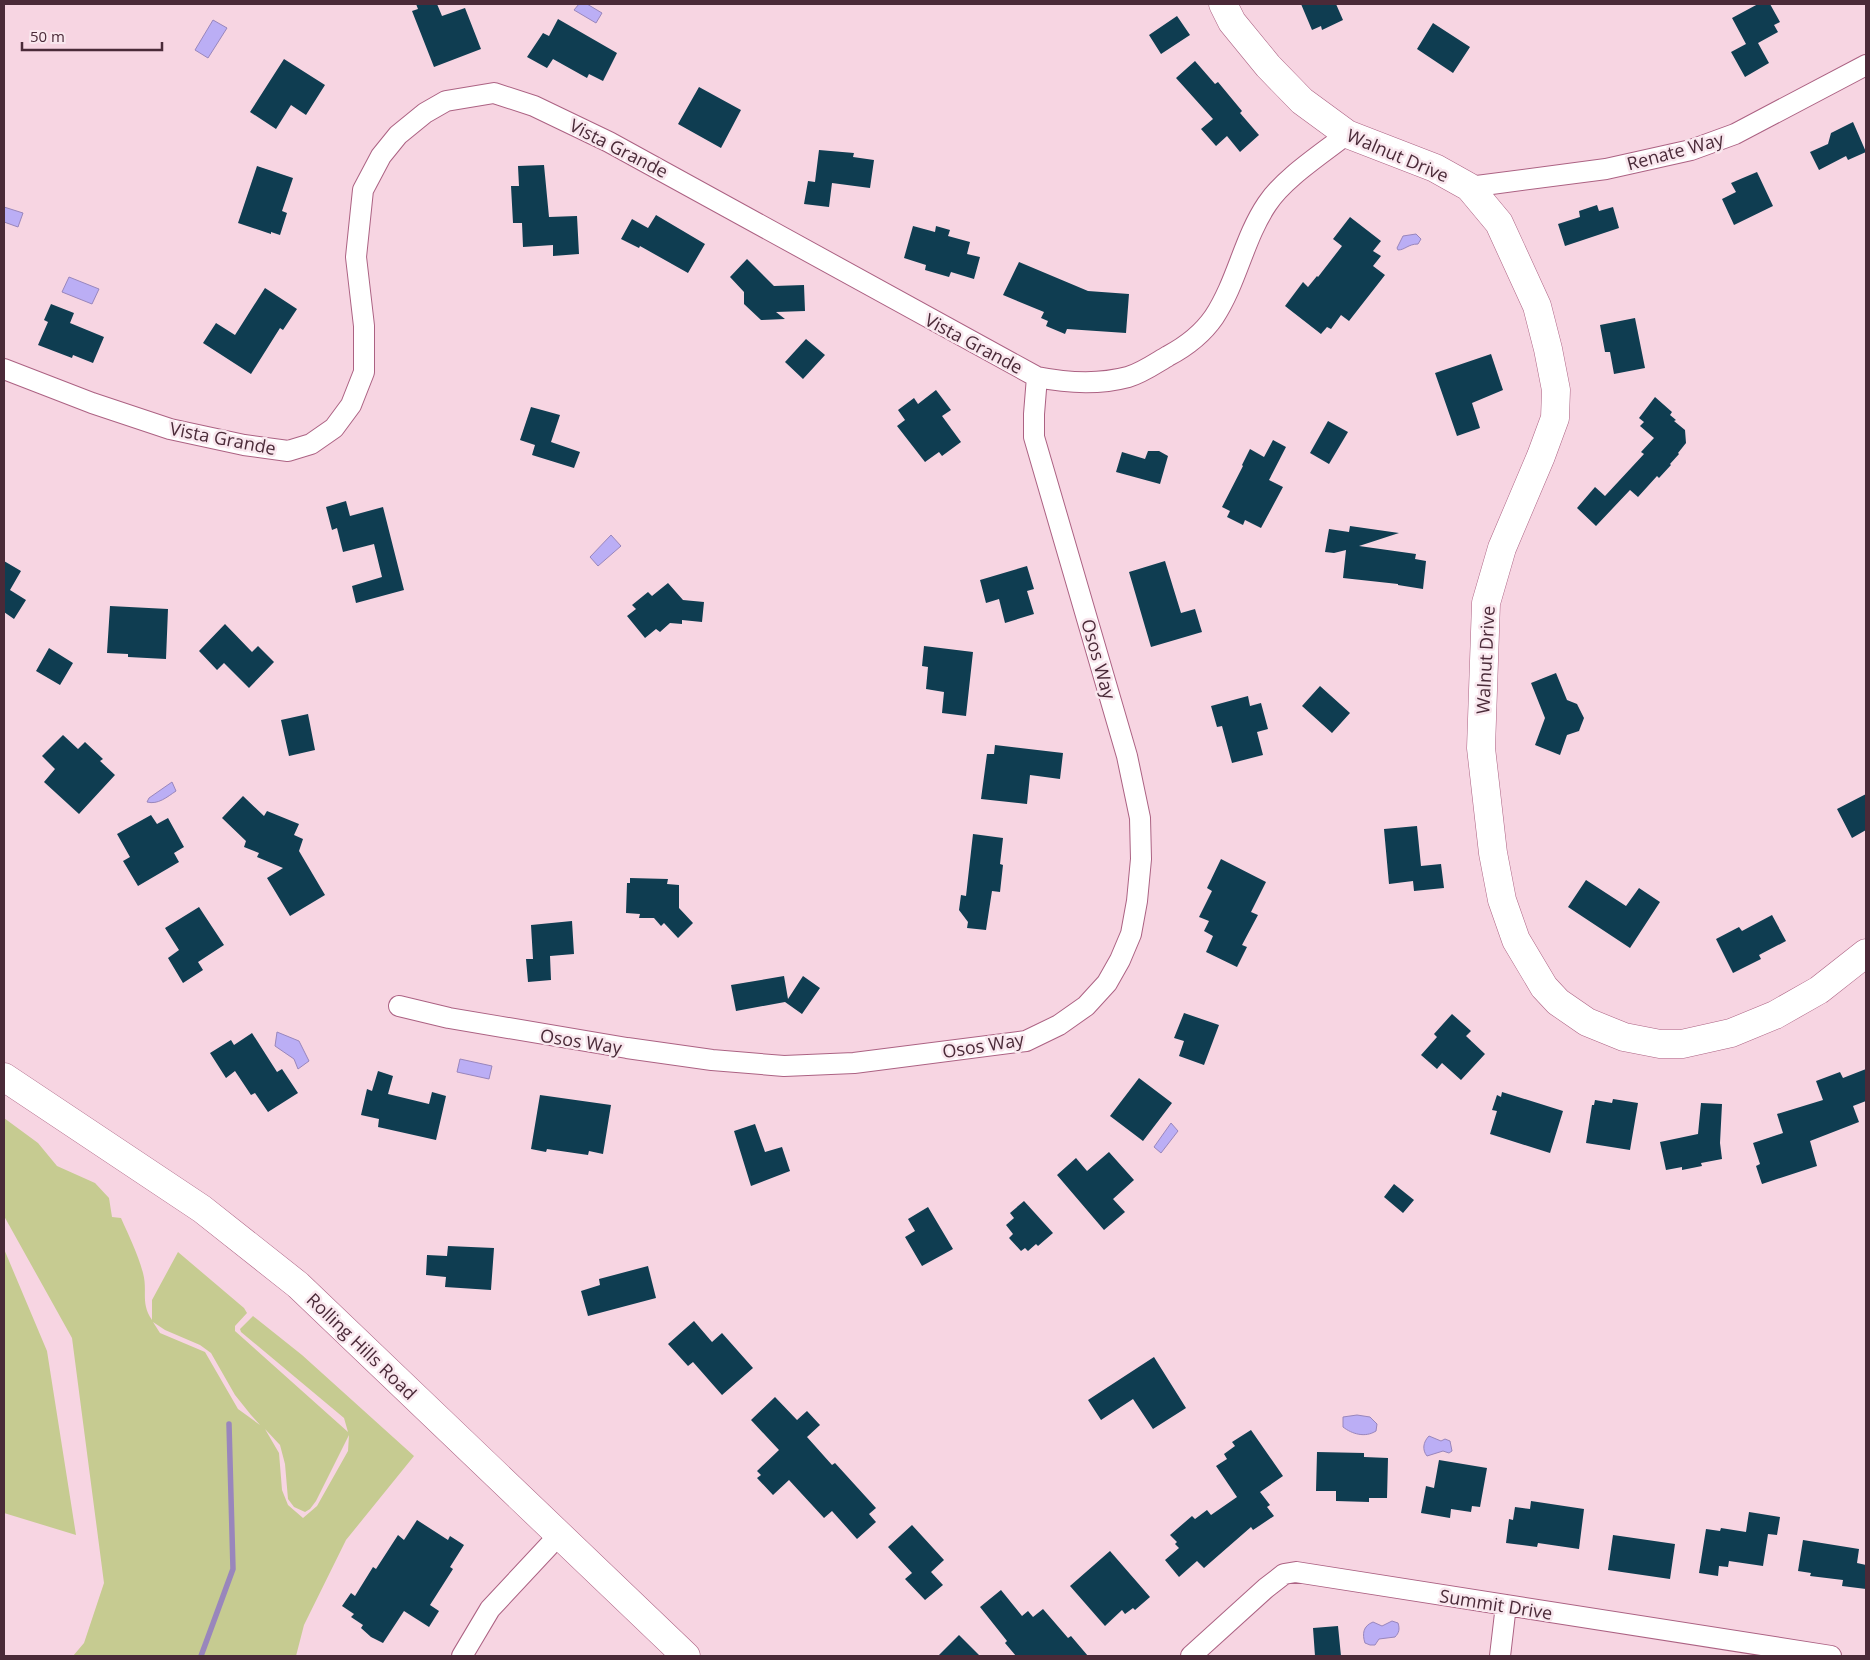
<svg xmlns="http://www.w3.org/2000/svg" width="1870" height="1660" viewBox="0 0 1870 1660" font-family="'Open Sans',sans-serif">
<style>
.green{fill:#c6cb91;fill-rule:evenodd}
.water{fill:#bbaef5;stroke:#9986bc}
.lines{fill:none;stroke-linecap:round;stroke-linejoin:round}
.stream{stroke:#9986bc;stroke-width:5.5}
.building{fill:#0f3d51}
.street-casing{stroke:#ac6283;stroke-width:22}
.secondary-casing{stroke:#ac6283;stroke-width:29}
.street{stroke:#fff;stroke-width:20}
.secondary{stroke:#fff;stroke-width:28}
.labels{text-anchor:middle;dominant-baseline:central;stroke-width:5;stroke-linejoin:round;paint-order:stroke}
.street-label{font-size:18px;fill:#4a2a38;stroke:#f9e7ee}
</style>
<rect width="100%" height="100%" fill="#f7d5e2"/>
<!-- green -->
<path class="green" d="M 4,1118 L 38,1143 L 57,1166 L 95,1183 L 109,1198 L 112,1217 L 121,1218 C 129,1236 138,1254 143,1273 C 148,1291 140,1303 152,1320 L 152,1300 L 178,1252 L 244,1308 L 247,1313 L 235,1326 L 235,1331 L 348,1432 L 344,1418 L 241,1332 L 240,1329 L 253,1316 L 302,1355 L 414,1456 L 346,1540 L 304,1625 L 296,1656 L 73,1656 L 84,1643 L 104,1583 L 72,1338 L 4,1216 ZM 153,1322 L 165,1330 L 200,1345 L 211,1353 L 235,1395 L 251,1415 L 260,1425 L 238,1409 L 205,1352 L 160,1333 ZM 265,1429 L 280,1445 L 285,1464 L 288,1499 L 294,1507 L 305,1512 L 310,1509 L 316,1501 L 349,1435 L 348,1451 L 317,1506 L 303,1518 L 288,1505 L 282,1490 L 279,1453 Z
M 4,1249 L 47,1351 L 76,1535 L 4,1513 Z"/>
<!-- water -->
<path class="water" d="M 579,4 L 587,4 L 602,13 L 596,23 L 574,10 Z
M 213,20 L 227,28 L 208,58 L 195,50 Z
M 4,207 L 23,213 L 18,227 L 4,222 Z
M 1416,234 L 1421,239 L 1418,244 C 1408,244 1405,250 1398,250 L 1397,248 L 1403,236 Z
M 69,277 L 99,289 L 92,304 L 62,292 Z
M 611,535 L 621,546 L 598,566 L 590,557 Z
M 172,782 L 176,791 C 167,797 158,805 147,802 L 149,798 Z
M 277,1032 L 299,1041 L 309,1061 L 298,1069 L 294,1059 L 275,1046 Z
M 460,1059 L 492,1066 L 489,1079 L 457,1072 Z
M 1171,1123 L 1178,1131 L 1161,1153 L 1154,1147 Z
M 1357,1415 L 1370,1417 L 1377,1424 L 1376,1431 C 1365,1438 1352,1434 1343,1427 L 1343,1417 Z
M 1429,1436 L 1441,1441 L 1445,1439 L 1450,1441 L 1452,1451 L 1449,1453 L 1443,1451 L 1427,1456 C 1422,1450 1423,1442 1429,1436 Z
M 1392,1621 L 1398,1623 C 1400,1629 1399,1633 1395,1637 L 1379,1639 L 1375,1645 L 1370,1645 L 1365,1643 C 1362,1634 1363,1626 1373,1622 L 1382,1626 Z"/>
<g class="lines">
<!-- stream -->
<path class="stream" d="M 201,1656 L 233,1569 L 229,1424"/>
</g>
<!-- building -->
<path class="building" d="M 416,4 L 437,4 L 442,16 L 465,8 L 481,49 L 434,67 L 412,11 L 418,9 Z
M 1301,4 L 1336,4 L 1343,20 L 1322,30 L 1321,26 L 1312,30 Z
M 1758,4 L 1770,4 L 1780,22 L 1774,25 L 1778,32 L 1758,43 L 1769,63 L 1745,77 L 1731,52 L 1746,44 L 1732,18 Z
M 1177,16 L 1190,35 L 1161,54 L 1149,35 Z
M 558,19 L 617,53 L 603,81 L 589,74 L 587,78 L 553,59 L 547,68 L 527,57 L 543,33 L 549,36 Z
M 1433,23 L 1470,47 L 1453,73 L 1417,49 Z
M 284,59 L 325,85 L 306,115 L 291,105 L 276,129 L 250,112 Z
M 1195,61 L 1215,84 L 1218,82 L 1242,111 L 1240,113 L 1259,135 L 1240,152 L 1227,136 L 1216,146 L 1201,129 L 1213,119 L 1176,78 Z
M 699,87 L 741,110 L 721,148 L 678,124 Z
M 1853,122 L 1866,152 L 1848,160 L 1846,156 L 1819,170 L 1810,152 L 1828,144 L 1831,133 Z
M 819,150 L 854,153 L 853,157 L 874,160 L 870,188 L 832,183 L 829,207 L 804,204 L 808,181 L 815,182 Z
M 544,165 L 549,217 L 577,216 L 579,254 L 553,256 L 553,245 L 523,247 L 522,223 L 513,223 L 511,186 L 519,186 L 518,166 Z
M 257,166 L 293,178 L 282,211 L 287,213 L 280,235 L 271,232 L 271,234 L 238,223 Z
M 1757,172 L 1773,206 L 1734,225 L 1722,199 L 1736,192 L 1731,183 Z
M 1597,205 L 1599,211 L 1613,207 L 1619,228 L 1565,246 L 1558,224 L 1580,217 L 1579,211 Z
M 656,215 L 705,244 L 688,273 L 640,246 L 639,248 L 621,239 L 632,219 L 648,228 Z
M 1350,217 L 1381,241 L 1373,251 L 1381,256 L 1373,266 L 1385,275 L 1349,321 L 1341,315 L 1331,329 L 1327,327 L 1321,334 L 1285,306 L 1303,282 L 1308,287 L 1317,276 L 1318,277 L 1342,246 L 1333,239 Z
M 913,226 L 935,232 L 936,226 L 950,230 L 948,236 L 970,242 L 967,254 L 980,257 L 974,279 L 951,272 L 949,277 L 925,270 L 926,265 L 904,258 Z
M 747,259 L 774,286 L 804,285 L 805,311 L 776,312 L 785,319 L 761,320 L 744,304 L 744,292 L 730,277 Z
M 1019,262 L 1088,291 L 1129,294 L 1126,333 L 1067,329 L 1065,334 L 1046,326 L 1048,321 L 1041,318 L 1044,312 L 1003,295 Z
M 265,288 L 297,309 L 283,330 L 280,328 L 251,374 L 203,343 L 216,323 L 235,335 Z
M 51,304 L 74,313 L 70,323 L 104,337 L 93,363 L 73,355 L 72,358 L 38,345 L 48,322 L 44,320 Z
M 1635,318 L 1645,368 L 1614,374 L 1610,352 L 1605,352 L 1600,325 Z
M 806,339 L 825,355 L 803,379 L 785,362 Z
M 1491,354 L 1503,390 L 1472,403 L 1480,428 L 1457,436 L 1435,373 Z
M 936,390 L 951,410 L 942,416 L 961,442 L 942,456 L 939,452 L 925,462 L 897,426 L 905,420 L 898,410 L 914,398 L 918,404 Z
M 1655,397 L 1672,412 L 1670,415 L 1676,420 L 1674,421 L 1685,430 L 1686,443 L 1678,453 L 1679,454 L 1670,464 L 1671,465 L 1659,478 L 1657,476 L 1638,497 L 1630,490 L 1596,526 L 1577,508 L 1595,487 L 1605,496 L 1644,454 L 1641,452 L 1654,438 L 1640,426 L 1644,422 L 1639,418 Z
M 531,407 L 560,415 L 551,442 L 580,452 L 574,468 L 532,455 L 535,445 L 520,440 Z
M 1328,421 L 1348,432 L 1329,464 L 1310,453 Z
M 1273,440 L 1286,447 L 1269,480 L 1283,487 L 1261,528 L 1245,520 L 1243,525 L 1227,517 L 1230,511 L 1222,507 L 1243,466 L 1242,465 L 1250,449 L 1264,457 Z
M 1148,451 L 1159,451 L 1168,456 L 1160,484 L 1116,472 L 1122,452 L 1145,459 Z
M 346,501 L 350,516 L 383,507 L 404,590 L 356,603 L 352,586 L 382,577 L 374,544 L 343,552 L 337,528 L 332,530 L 326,507 Z
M 1350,526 L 1399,533 L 1359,546 L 1416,554 L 1415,559 L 1426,561 L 1423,589 L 1398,585 L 1398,584 L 1343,578 L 1346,550 L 1334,553 L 1325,552 L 1329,529 L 1349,532 Z
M 4,561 L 21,571 L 10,590 L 26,600 L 14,619 L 4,612 Z
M 1165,561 L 1181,613 L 1195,609 L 1202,632 L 1151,647 L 1129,572 Z
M 1027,566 L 1034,589 L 1027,591 L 1034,614 L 1005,623 L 999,599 L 986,603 L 980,580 Z
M 668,583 L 683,600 L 704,602 L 702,622 L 682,620 L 682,624 L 670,623 L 660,632 L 656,629 L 645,638 L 627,616 L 636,609 L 632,605 L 648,592 L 652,596 Z
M 110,606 L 168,609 L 166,659 L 128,657 L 128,654 L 107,653 Z
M 225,624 L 252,652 L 258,646 L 274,662 L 249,688 L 224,663 L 217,670 L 199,651 Z
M 924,646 L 973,652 L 966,716 L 942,713 L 944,692 L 926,689 L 928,667 L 922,666 Z
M 49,648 L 73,663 L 60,685 L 36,671 Z
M 1556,673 L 1567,700 L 1577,704 L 1584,718 L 1579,731 L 1567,735 L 1560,755 L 1535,745 L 1545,718 L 1531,683 Z
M 1320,686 L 1350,713 L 1332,733 L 1302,706 Z
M 1248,696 L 1250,706 L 1261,703 L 1268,729 L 1257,732 L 1263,755 L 1232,763 L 1222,726 L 1217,727 L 1211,706 Z
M 308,714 L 315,750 L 289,756 L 281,720 Z
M 63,735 L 78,749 L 85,742 L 103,759 L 100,761 L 115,775 L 79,814 L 44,782 L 55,769 L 42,756 Z
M 995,745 L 1063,753 L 1060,779 L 1030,775 L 1027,804 L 981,799 L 987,754 L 994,754 Z
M 1866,794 L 1866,830 L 1852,838 L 1837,809 Z
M 243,796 L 264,816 L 267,811 L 299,824 L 294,835 L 303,839 L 299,851 L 325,895 L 290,916 L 267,878 L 283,868 L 257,857 L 259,853 L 244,847 L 246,841 L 222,818 Z
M 151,815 L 157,824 L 168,818 L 184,847 L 174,853 L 179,862 L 138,886 L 123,861 L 130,857 L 117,834 Z
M 1417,826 L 1421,866 L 1441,864 L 1444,888 L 1414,891 L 1413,881 L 1389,884 L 1384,829 Z
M 973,834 L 1003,838 L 1000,864 L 1003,865 L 1000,892 L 992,891 L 986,930 L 967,928 L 968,922 L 959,910 L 961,895 L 966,896 Z
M 1221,859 L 1266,882 L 1251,912 L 1258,915 L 1242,945 L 1247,947 L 1237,967 L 1206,952 L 1213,936 L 1204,931 L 1209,921 L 1199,917 L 1212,891 L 1207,888 Z
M 630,878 L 668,879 L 667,884 L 679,885 L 679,908 L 693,923 L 678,938 L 664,923 L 661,926 L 654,918 L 639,918 L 640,914 L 626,913 L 627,883 L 630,883 Z
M 1586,880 L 1626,906 L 1639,888 L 1660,902 L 1630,948 L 1568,907 Z
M 199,907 L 224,945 L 198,962 L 203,970 L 183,983 L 168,958 L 179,950 L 165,928 Z
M 1772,915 L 1786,941 L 1759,955 L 1761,959 L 1733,973 L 1716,939 L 1739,927 L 1742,931 Z
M 572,921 L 574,954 L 550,956 L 551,980 L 528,982 L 526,959 L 533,959 L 531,925 Z
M 784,976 L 788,999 L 803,976 L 820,988 L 802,1014 L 785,1002 L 736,1011 L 731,985 Z
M 1184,1013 L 1219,1025 L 1204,1065 L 1179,1056 L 1184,1041 L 1174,1038 Z
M 1452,1014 L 1471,1031 L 1466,1036 L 1485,1054 L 1461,1080 L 1442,1063 L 1437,1069 L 1421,1055 L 1437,1037 L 1434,1034 Z
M 252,1033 L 277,1072 L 282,1069 L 298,1093 L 268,1112 L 255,1093 L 251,1095 L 235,1071 L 226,1078 L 210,1053 L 231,1040 L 234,1045 Z
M 1866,1069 L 1866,1101 L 1853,1106 L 1859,1122 L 1810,1141 L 1817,1166 L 1762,1184 L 1756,1166 L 1760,1164 L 1753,1143 L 1783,1133 L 1777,1114 L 1823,1100 L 1816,1081 L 1840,1072 L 1843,1078 Z
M 378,1071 L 393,1076 L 388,1094 L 429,1104 L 432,1092 L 446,1096 L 436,1140 L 378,1127 L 379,1119 L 361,1115 L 367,1089 L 372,1091 Z
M 1139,1078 L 1172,1103 L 1143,1141 L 1110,1116 Z
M 1502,1092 L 1563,1111 L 1550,1153 L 1490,1134 L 1497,1111 L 1492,1110 L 1497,1095 L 1501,1097 Z
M 540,1095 L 611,1105 L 603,1154 L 589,1151 L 588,1155 L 547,1149 L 546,1152 L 531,1149 Z
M 1613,1099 L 1638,1103 L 1630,1150 L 1586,1143 L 1592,1105 L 1594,1105 L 1595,1100 L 1612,1103 Z
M 1701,1103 L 1722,1104 L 1720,1143 L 1722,1159 L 1701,1163 L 1702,1166 L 1682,1170 L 1682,1167 L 1666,1170 L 1660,1142 L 1698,1134 Z
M 755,1124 L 765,1152 L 782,1147 L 790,1171 L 751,1186 L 734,1131 Z
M 1109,1152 L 1134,1180 L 1113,1199 L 1125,1212 L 1104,1230 L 1057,1175 L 1076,1158 L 1087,1171 Z
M 1394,1184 L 1414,1200 L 1403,1213 L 1384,1197 Z
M 1024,1201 L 1053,1233 L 1038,1246 L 1036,1244 L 1028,1251 L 1025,1248 L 1021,1251 L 1009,1238 L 1013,1234 L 1006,1225 L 1014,1218 L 1010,1213 Z
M 928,1207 L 953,1249 L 922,1266 L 905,1237 L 915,1231 L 908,1219 Z
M 448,1246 L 494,1248 L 491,1290 L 445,1287 L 446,1277 L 426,1275 L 427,1255 L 447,1256 Z
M 648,1266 L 656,1298 L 588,1316 L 581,1291 L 600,1285 L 599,1279 Z
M 694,1321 L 712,1342 L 722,1333 L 753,1368 L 722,1395 L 693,1362 L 688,1366 L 668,1344 Z
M 1154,1357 L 1186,1408 L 1153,1429 L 1133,1399 L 1101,1420 L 1088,1400 Z
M 775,1397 L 797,1420 L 807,1411 L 820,1425 L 807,1437 L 832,1465 L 835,1463 L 876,1508 L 869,1514 L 876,1522 L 857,1539 L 832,1511 L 824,1518 L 789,1480 L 773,1495 L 757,1478 L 761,1475 L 757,1471 L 779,1450 L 751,1420 Z
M 1251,1430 L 1283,1476 L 1260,1492 L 1270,1505 L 1267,1507 L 1274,1516 L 1253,1530 L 1251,1527 L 1204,1568 L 1197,1561 L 1179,1577 L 1165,1560 L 1179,1548 L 1175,1544 L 1177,1542 L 1170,1535 L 1192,1516 L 1195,1519 L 1207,1510 L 1211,1515 L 1237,1497 L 1216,1466 L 1227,1459 L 1224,1454 L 1235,1446 L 1232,1442 Z
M 1317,1452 L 1364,1453 L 1364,1457 L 1388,1458 L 1387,1498 L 1369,1498 L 1369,1502 L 1336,1501 L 1336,1491 L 1316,1491 Z
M 1439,1460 L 1487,1468 L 1480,1507 L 1472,1506 L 1471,1512 L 1451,1509 L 1450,1518 L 1421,1513 L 1426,1486 L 1434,1488 Z
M 1531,1501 L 1584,1509 L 1579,1549 L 1538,1543 L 1537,1547 L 1506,1543 L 1509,1519 L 1513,1520 L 1515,1507 L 1530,1509 Z
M 1749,1512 L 1780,1517 L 1777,1535 L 1768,1534 L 1763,1566 L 1729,1561 L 1728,1567 L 1719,1566 L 1718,1576 L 1699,1573 L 1706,1529 L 1720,1531 L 1721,1528 L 1746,1532 Z
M 417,1520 L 448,1540 L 450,1536 L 464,1545 L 450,1567 L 453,1569 L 430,1605 L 439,1611 L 429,1627 L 404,1611 L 383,1643 L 371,1637 L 361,1628 L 363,1625 L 351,1617 L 354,1614 L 342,1606 L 351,1593 L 355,1596 L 373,1567 L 376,1569 L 398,1535 L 404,1540 Z
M 912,1525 L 944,1560 L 931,1572 L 943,1585 L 925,1600 L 905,1579 L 912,1573 L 888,1547 Z
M 1613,1535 L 1675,1544 L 1670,1579 L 1608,1570 Z
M 1803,1540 L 1859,1549 L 1857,1563 L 1866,1565 L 1866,1589 L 1842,1586 L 1843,1580 L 1810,1576 L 1811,1573 L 1798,1571 Z
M 1110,1551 L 1150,1597 L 1135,1610 L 1133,1608 L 1125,1614 L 1122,1610 L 1105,1626 L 1070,1586 Z
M 1001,1590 L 1022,1616 L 1028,1611 L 1033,1617 L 1043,1609 L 1068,1638 L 1071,1636 L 1088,1656 L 1016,1656 L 1005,1643 L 1007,1641 L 980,1607 Z
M 1338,1626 L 1341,1656 L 1315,1656 L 1313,1628 Z
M 959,1635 L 980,1656 L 938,1656 Z"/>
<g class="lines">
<!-- street casing -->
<g class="street-casing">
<path id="street" d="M 1469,187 L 1606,169 L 1691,150 L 1735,134 L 1866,65
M 4,369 L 92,403 L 170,429 L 244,445 L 288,451 L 311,444 L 334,428 L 351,405 L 364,372 L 364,326 L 356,257 L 363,190 L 381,156 L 398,135 L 425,113 L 446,101 L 494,93 L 534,106 L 609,142 L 1037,377 C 1067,383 1098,385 1128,377 C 1142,373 1156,363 1168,356 C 1185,347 1203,333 1214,317 C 1237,282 1244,238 1267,204 C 1284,178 1322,154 1347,134
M 399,1006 L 449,1018 L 627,1048 L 712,1060 L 784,1066 L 854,1063 L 1026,1041 L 1059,1025 L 1086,1006 L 1107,983 L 1120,960 L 1131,934 L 1137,901 L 1141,859 L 1140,818 L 1127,756 L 1034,437 L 1034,414 L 1037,377
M 462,1656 L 490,1609 L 559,1535
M 1191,1656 L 1266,1588 L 1284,1574 L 1296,1572 L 1831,1656
M 1500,1656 L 1506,1605"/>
</g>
<!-- secondary casing -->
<g class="secondary-casing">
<path id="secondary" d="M 1223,4 L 1232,22 L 1268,66 L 1302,101 L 1347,134 L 1435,168 L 1469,187 L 1499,223 L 1537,306 L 1548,349 L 1556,390 L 1555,418 L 1541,456 L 1502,548 L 1486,603 L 1481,748 L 1493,853 L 1502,900 L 1516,940 L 1544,987 L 1558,1002 L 1587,1022 L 1624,1037 L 1660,1044 L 1682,1044 L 1731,1033 L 1775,1015 L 1819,990 L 1866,953
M 4,1077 L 202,1209 L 298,1285 L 686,1656"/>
</g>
<!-- street -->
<use href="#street" class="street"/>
<!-- secondary -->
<use href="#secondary" class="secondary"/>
</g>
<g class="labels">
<!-- street labels -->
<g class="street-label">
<text transform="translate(619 148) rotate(27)">Vista Grande</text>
<text transform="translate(1675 151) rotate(-15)">Renate Way</text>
<text transform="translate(1398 155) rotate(23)">Walnut Drive</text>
<text transform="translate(974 343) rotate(28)">Vista Grande</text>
<text transform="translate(223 438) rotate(11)">Vista Grande</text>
<text transform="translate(1099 659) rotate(74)">Osos Way</text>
<text transform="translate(1485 660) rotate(-87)">Walnut Drive</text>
<text transform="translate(581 1041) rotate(9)">Osos Way</text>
<text transform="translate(983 1045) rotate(-9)">Osos Way</text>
<text transform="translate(362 1346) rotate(44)">Rolling Hills Road</text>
<text transform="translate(1496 1604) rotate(9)">Summit Drive</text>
</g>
</g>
<!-- border -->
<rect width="1870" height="1660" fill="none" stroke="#4a2a38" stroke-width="10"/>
<!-- scale -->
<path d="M22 42v8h140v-8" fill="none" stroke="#4a2a38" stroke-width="2.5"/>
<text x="30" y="42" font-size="15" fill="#4a2a38" stroke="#f9e7ee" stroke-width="4" paint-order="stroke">50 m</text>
</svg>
